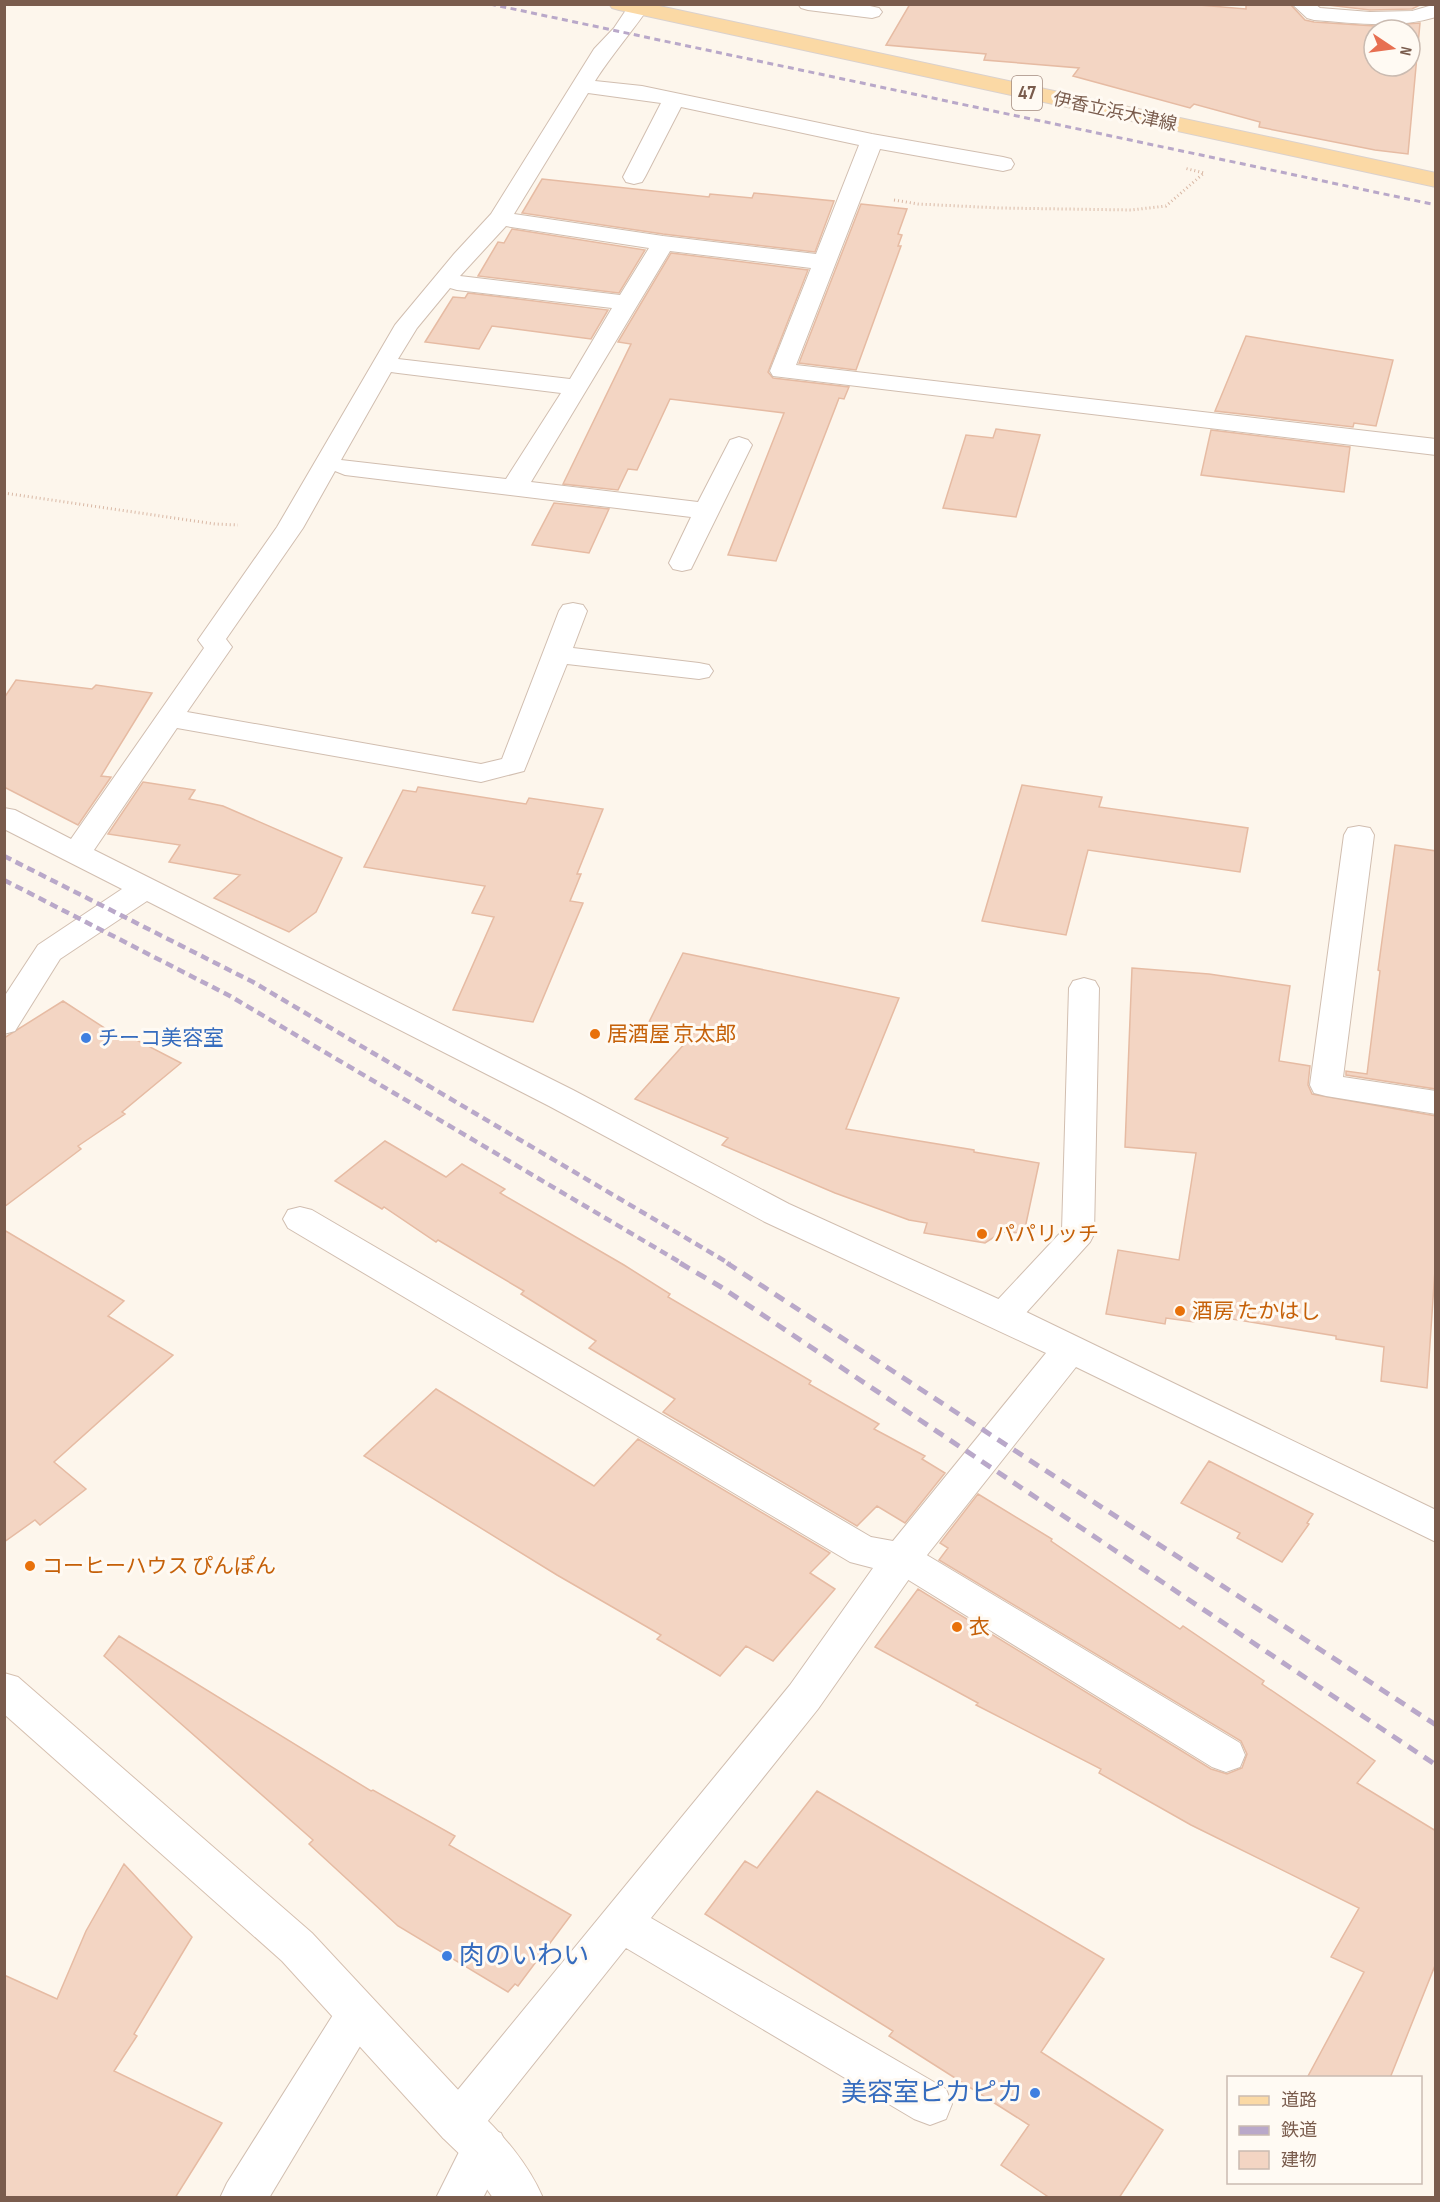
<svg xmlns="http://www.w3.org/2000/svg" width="1440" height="2202" viewBox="0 0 1440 2202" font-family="'Sofia Sans Condensed','Noto Sans JP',sans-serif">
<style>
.building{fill:#f3d5c3;stroke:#e6bba3;stroke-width:1.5;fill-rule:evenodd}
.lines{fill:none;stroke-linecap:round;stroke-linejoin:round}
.lane-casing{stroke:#d1beb0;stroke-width:2}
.street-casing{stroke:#d1beb0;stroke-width:2}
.secondary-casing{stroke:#d6c0b0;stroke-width:2}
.primary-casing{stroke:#dad1cd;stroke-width:2}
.path{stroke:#d9b8a5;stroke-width:3;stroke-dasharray:1 3;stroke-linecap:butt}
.lane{fill:#fff;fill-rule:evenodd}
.street{fill:#fff;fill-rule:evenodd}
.secondary{fill:#fff;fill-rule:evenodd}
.primary{fill:#fbd9a5;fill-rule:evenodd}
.rail-far2{stroke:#b9a8c9;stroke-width:3;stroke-dasharray:6 4.5;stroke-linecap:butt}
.rail-far1{stroke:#b9a8c9;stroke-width:4.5;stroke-dasharray:8 5;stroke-linecap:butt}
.rail{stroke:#b9a8c9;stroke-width:5;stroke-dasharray:11 8;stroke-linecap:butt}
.food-dot{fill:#e8710a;stroke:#fffaf3;stroke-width:2}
.shop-dot{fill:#3f7fe0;stroke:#fffaf3;stroke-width:2}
.labels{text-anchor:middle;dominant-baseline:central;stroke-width:6;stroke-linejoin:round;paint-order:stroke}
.far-street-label{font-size:18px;fill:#7a5c4d;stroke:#fffaf3}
.shield{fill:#fffaf3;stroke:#a28b7f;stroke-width:1.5}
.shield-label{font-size:20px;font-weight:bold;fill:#7a5c4d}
.food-label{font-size:21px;fill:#c56008;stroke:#fffaf3;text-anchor:start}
.shop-label{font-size:21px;fill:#366cbe;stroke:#fffaf3;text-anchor:start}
.near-shop-label{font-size:26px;fill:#366cbe;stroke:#fffaf3;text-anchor:start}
</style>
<rect width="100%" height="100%" fill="#fdf6ec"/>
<!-- building -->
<path class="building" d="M 910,4 L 1187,4 L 1246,9 L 1246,4 L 1290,4 L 1305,20 L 1314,22 L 1375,26 L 1420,23 L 1408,154 L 1375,150 L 1259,127 L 1260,122 L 1194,104 L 1190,108 L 1073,76 L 1079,68 L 984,60 L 986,54 L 886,45 ZM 1374,30 L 1410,30 L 1410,66 L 1374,66 Z
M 1319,4 L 1422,4 L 1412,9 L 1370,10 Z
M 542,179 L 709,197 L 710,194 L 752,198 L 754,193 L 834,201 L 815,252 L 663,234 L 522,213 Z
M 861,204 L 907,209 L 898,234 L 902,235 L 898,246 L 901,246 L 856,370 L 799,363 Z
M 512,229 L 645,250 L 619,293 L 478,276 L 498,242 L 504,243 Z
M 671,253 L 808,270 L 768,372 L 773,378 L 849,387 L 844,399 L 839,398 L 836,406 L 776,561 L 728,555 L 784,413 L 670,399 L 637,470 L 628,469 L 618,490 L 563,484 L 631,344 L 618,342 Z
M 468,293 L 608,310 L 591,339 L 492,326 L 479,349 L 425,342 L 453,297 L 465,298 Z
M 1246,336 L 1393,360 L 1376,426 L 1354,423 L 1353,427 L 1215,411 Z
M 996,429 L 1040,435 L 1016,517 L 943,508 L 966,435 L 993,438 Z
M 1211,430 L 1350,447 L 1344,492 L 1201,475 Z
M 554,503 L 609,509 L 589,553 L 532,545 Z
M 16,680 L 92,689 L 96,685 L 152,693 L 101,776 L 111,777 L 78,825 L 4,787 L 4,698 Z
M 143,782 L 195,790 L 189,799 L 223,806 L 342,858 L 316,912 L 289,932 L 214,898 L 240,875 L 169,862 L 180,845 L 108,834 Z
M 1022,785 L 1102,797 L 1099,807 L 1248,828 L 1240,872 L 1088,850 L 1066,935 L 982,921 Z
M 418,787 L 526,804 L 529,798 L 603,809 L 577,874 L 581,874 L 570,901 L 583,903 L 533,1022 L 453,1010 L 494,917 L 472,913 L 485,886 L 364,867 L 403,790 L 416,792 Z
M 1395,845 L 1436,851 L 1436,1089 L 1346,1075 L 1346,1071 L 1367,1074 L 1380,971 L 1378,970 Z
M 683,953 L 899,998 L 846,1129 L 974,1150 L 974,1152 L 1039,1163 L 1024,1233 L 1002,1232 L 985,1243 L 924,1233 L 927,1223 L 909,1220 L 835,1193 L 722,1145 L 728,1138 L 635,1099 L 696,1031 L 649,1022 Z
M 1132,968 L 1209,974 L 1290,986 L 1279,1061 L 1310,1066 L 1308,1085 L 1312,1094 L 1436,1116 L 1436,1255 L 1427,1388 L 1381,1381 L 1384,1347 L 1336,1339 L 1336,1336 L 1195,1313 L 1194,1322 L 1166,1318 L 1165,1324 L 1106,1314 L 1118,1250 L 1179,1260 L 1196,1153 L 1125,1147 Z
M 63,1001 L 123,1040 L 129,1036 L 181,1063 L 122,1112 L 125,1114 L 78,1146 L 81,1149 L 4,1207 L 4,1038 Z
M 385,1141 L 446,1177 L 462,1164 L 505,1189 L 500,1193 L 624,1265 L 670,1294 L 668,1297 L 811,1381 L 809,1384 L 879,1424 L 874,1429 L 925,1456 L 922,1459 L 945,1473 L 905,1523 L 877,1506 L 857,1526 L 663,1412 L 675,1399 L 589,1348 L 596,1341 L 521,1294 L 524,1291 L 438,1240 L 436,1242 L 384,1207 L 382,1209 L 335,1181 Z
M 4,1230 L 124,1301 L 108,1316 L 173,1355 L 54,1462 L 86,1489 L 40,1525 L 35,1520 L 4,1542 Z
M 436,1389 L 594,1486 L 638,1439 L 830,1553 L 810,1573 L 835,1589 L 773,1661 L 746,1646 L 720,1676 L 657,1639 L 661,1635 L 557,1575 L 364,1456 Z
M 1209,1461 L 1313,1514 L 1307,1523 L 1309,1524 L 1282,1562 L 1237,1538 L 1240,1533 L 1181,1503 Z
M 978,1494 L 1052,1539 L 1051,1541 L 1180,1629 L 1183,1626 L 1264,1681 L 1262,1684 L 1375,1761 L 1357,1783 L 1436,1831 L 1436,1963 L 1390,2078 L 1307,2078 L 1364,1972 L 1331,1957 L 1359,1908 L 1191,1825 L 1099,1773 L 1101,1769 L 976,1705 L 978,1703 L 875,1647 L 918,1589 L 1211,1769 L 1227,1774 L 1242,1768 L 1247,1754 L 1241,1741 L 939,1560 L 948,1548 L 940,1543 Z
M 119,1636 L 371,1791 L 373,1790 L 455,1836 L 449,1845 L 571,1915 L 518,1986 L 515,1984 L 508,1992 L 398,1926 L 309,1844 L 313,1840 L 104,1656 Z
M 817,1791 L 1104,1959 L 1041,2052 L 1163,2130 L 1119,2198 L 1050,2198 L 1001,2165 L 1029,2125 L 889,2036 L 893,2031 L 705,1914 L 745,1861 L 757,1868 Z
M 124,1864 L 192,1937 L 134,2034 L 137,2036 L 114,2071 L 222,2123 L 175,2198 L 4,2198 L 4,1975 L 57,1999 L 86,1931 Z"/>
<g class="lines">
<!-- lane casing -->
<g class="lane-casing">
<path id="lane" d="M 1084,978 L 1095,981 L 1099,988 L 1094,1234 L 1090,1242 L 1015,1325 L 1003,1329 L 991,1325 L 986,1316 L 991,1307 L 1062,1231 L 1069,988 L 1073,981 Z
M 902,1543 L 915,1548 L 1240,1743 L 1245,1755 L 1240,1767 L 1226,1772 L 1212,1767 L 889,1568 L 884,1558 L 889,1548 Z"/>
</g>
<!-- street casing -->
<g class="street-casing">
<path id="street" d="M 630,4 L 651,4 C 633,31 612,54 595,81 L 642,86 L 872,134 L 1003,157 L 1011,159 L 1014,164 L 1011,169 L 1003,171 L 880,149 L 796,365 L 1436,439 L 1436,455 L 773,376 L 770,371 L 811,268 L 670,251 L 531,482 L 698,502 L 730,440 L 739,437 L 748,440 L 752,445 L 691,569 L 682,571 L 673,569 L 669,563 L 691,517 L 345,475 L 335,471 L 303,528 L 226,639 L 232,647 L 187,712 L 481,764 L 502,759 L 559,611 L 563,605 L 573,603 L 583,605 L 587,611 L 573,648 L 699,663 L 709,665 L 713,671 L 709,677 L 699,679 L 567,664 L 524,771 L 481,782 L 177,728 L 94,850 L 573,1090 L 789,1204 L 1016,1307 L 1436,1510 L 1436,1542 L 1076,1367 L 916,1569 L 818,1709 L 651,1918 L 946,2089 L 952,2104 L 946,2119 L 930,2125 L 914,2119 L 626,1948 L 483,2127 L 501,2133 L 508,2148 L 483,2198 L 436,2198 L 464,2142 L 459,2144 L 443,2138 L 437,2123 L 443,2108 L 790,1685 L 873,1568 L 850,1562 L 288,1228 L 283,1219 L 288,1210 L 300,1207 L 312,1210 L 871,1537 L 893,1541 L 1046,1353 L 765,1222 L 549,1106 L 147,901 L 60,959 L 15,1031 L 4,1034 L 4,997 L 38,945 L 122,889 L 4,829 L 4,808 L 15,810 L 71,839 L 204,648 L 198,640 L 277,527 L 395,325 L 454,254 L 491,214 L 594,49 L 614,28 ZM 588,93 L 661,103 L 623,177 L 626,182 L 634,184 L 642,182 L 645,177 L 681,107 L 859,145 L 816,254 L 663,236 L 514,214 ZM 506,226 L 511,227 L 649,248 L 620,295 L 460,276 ZM 450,288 L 457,290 L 612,308 L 570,379 L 398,359 L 417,328 ZM 391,372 L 398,373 L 561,393 L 506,479 L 341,460 Z
M 798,4 L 861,4 L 879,8 L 882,12 L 879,16 L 872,18 L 808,10 L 801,8 Z
M 1292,4 L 1315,4 L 1320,8 L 1370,12 L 1412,11 L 1436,4 L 1436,17 C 1396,29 1354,23 1314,20 L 1307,18 Z
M 1359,826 L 1370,828 L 1374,835 L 1343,1077 L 1436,1091 L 1436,1114 L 1326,1096 L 1314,1093 L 1310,1085 L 1344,835 L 1348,828 Z
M 358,1993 L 373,1999 L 380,2013 L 269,2198 L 220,2198 L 227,2183 L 343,1999 Z"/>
</g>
<!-- secondary casing -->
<g class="secondary-casing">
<path id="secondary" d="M 4,1673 L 18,1677 L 312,1933 L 475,2108 C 502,2134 528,2163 543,2198 L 493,2198 L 469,2163 L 443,2138 L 282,1961 L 4,1714 Z"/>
</g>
<!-- primary casing -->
<g class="primary-casing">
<path id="primary" d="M 609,4 L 650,4 L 1436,173 L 1436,187 L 619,10 L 612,8 Z"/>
</g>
<!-- path -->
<path class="path" d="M 894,200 L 918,204 L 1000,208 L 1131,210 L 1166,206 L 1204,173 L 1184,168
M 4,493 L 215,524 L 238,525"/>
<!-- lane -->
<use href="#lane" class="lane"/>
<!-- street -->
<use href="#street" class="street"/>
<!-- secondary -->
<use href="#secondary" class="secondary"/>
<!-- primary -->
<use href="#primary" class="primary"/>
<!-- rail-far2 -->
<path class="rail-far2" d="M 490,4 L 1436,205"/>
<!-- rail-far1 -->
<path class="rail-far1" d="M 4,856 L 253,982 L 730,1264
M 4,880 L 230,996 L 683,1264"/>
<!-- rail -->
<path class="rail" d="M 680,1263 L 721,1287 L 1436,1765
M 727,1263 L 1436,1725"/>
</g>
<!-- markers -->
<g class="food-dot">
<circle cx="595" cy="1034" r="6"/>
<circle cx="982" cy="1234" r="6"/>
<circle cx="1180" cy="1311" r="6"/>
<circle cx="30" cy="1566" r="6"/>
<circle cx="957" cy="1627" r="6"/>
</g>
<g class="shop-dot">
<circle cx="86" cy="1038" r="6"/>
<circle cx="447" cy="1956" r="6"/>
<circle cx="1035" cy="2093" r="6"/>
</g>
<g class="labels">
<!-- far-street labels -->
<g class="far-street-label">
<text transform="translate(1115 112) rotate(12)">伊香立浜大津線</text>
</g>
<!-- shield labels -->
<rect class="shield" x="1012" y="76" width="30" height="34" rx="4.5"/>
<g class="shield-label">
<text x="1027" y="93">47</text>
</g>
<!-- food labels -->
<g class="food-label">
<text x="607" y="1034">居酒屋 京太郎</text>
<text x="994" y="1234">パパリッチ</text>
<text x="1192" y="1311">酒房 たかはし</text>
<text x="42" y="1566">コーヒーハウス ぴんぽん</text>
<text x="969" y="1627">衣</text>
</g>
<!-- shop labels -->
<g class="shop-label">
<text x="98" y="1038">チーコ美容室</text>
</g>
<!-- near-shop labels -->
<g class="near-shop-label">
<text x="459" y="1956">肉のいわい</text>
<text x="1023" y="2093" text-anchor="end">美容室ピカピカ</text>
</g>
</g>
<!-- border -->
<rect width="1440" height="2202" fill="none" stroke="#7a5c4d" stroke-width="12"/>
<!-- legend -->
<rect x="1227" y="2076" width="195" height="108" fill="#fffaf3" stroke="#cabbb1" stroke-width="1.5"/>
<rect x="1239" y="2096" width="30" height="9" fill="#fbd9a5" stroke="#cabbb1" stroke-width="1.5"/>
<text x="1281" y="2106" font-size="18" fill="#7a5c4d">道路</text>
<rect x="1239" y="2126" width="30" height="9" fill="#b9a8c9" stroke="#cabbb1" stroke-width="1.5"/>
<text x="1281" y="2136" font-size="18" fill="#7a5c4d">鉄道</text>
<rect x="1239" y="2151" width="30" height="18" fill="#f3d5c3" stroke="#cabbb1" stroke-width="1.5"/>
<text x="1281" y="2166" font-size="18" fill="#7a5c4d">建物</text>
<!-- north arrow -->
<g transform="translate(1392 48) rotate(103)"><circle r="28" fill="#fffaf3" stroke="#cabbb1" stroke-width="1.5"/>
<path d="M0-4.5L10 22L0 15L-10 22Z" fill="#e76f51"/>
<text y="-9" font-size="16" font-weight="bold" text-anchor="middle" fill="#7a5c4d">N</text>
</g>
</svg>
